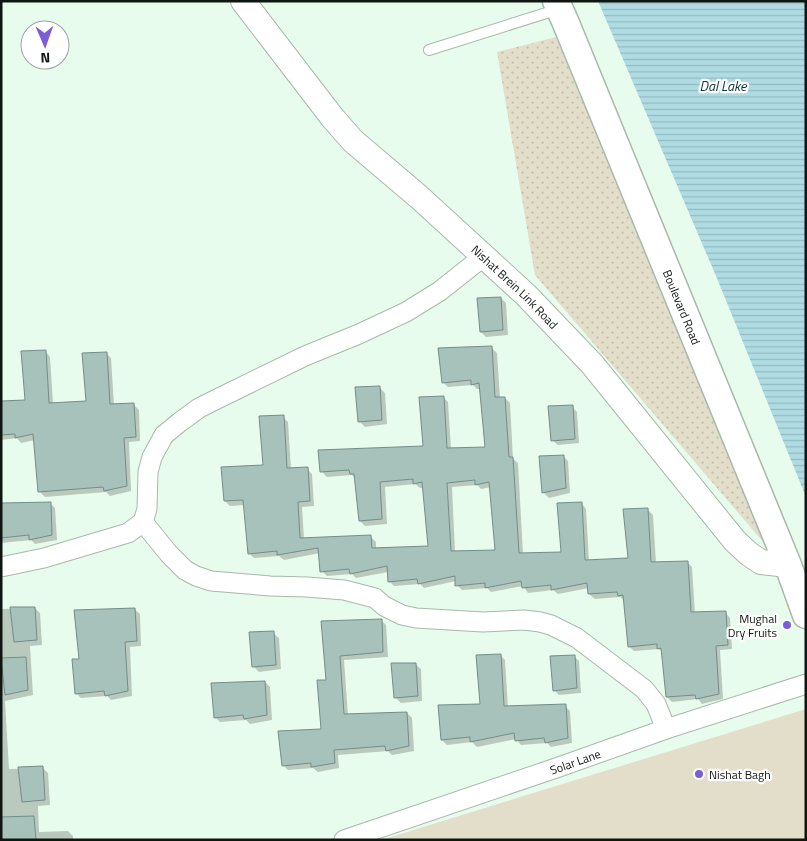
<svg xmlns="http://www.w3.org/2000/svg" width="807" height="841" viewBox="0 0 807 841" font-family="'Titillium Web',sans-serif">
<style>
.grass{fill:url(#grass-dots)}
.garden{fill:#e2dec9}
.water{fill:url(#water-rules)}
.shadow{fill:#0003;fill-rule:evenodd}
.building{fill:#a7c1bb;stroke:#748d88;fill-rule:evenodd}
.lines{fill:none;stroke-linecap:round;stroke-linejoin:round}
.service-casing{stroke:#a6b9ab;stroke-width:12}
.minor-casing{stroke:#a6b9ab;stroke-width:21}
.tertiary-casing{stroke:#a6b9ab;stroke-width:26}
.secondary-casing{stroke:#a6b9ab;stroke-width:29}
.service{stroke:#fff;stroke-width:10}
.minor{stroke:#fff;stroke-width:19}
.tertiary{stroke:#fff;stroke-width:24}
.secondary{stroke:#fff;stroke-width:26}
.poi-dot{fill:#7c5dd8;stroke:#fff;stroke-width:2}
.labels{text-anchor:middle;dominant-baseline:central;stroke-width:4.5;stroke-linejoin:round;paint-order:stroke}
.street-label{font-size:12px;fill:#0f1611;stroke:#fff}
.poi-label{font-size:12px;fill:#0f1611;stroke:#fff;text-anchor:end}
.water-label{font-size:14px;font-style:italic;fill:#0c363c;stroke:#fff}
</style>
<defs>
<pattern id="grass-dots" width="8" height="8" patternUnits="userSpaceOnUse" patternTransform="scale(1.25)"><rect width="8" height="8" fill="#e2dec9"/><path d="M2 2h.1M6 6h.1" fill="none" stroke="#c1beac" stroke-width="1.8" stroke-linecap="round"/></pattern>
<pattern id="water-rules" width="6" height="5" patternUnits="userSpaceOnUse" patternTransform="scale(1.25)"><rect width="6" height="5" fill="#afdbe2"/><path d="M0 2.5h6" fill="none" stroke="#95bbc1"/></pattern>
</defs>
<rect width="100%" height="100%" fill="#e8fced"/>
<!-- grass -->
<path class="grass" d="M 556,37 L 764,543 L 535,275 L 497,52 Z"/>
<!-- garden -->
<path class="garden" d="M 806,709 L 806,840 L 381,840 Z"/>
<!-- water -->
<path class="water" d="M 598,1 L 806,1 L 806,497 L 716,276 Z"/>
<!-- shadow -->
<path class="shadow" d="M 501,298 L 506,303 L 508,335 L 486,337 L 481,332 Z
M 492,348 L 497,353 L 500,398 L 505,398 L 510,403 L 513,459 L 518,463 L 523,554 L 563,553 L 581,503 L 586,509 L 589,561 L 629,560 L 648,510 L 653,515 L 656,563 L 687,562 L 692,567 L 695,614 L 725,612 L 730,618 L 732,649 L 720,650 L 723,699 L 702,704 L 698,699 L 672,702 L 667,697 L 663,653 L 659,649 L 634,651 L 629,646 L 625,601 L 620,597 L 595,599 L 589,594 L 589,588 L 558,594 L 553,590 L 528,593 L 523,586 L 491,592 L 487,588 L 462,590 L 457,585 L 456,581 L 424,588 L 420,584 L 394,586 L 389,581 L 388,572 L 356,578 L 352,574 L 327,576 L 322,571 L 320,553 L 284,560 L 279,556 L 254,558 L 249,553 L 245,505 L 230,506 L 225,501 L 265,467 L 283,417 L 288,422 L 291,469 L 307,469 L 312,474 L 314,506 L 302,507 L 304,539 L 371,537 L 376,542 L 376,549 L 429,547 L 423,488 L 420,488 L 415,484 L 385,487 L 387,524 L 365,526 L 360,521 L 356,479 L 352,475 L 327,477 L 322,472 L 425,447 L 443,397 L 448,402 L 451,449 L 487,448 L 481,389 L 477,389 L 473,385 L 448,387 L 443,382 ZM 477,485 L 481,489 L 491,487 L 497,551 L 455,552 L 452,487 Z
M 45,351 L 50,357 L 53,404 L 88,403 L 106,353 L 111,358 L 114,405 L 134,405 L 139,410 L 140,441 L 129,442 L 131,491 L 110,496 L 106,492 L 45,497 L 40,492 L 35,440 L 21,443 L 17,438 L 1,440 L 1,402 L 27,401 Z
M 380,388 L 385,393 L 387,424 L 365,427 L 360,422 Z
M 572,407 L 577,412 L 579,443 L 558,445 L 552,440 Z
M 563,456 L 568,461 L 570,493 L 549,498 L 544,493 L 540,457 Z
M 50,503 L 55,508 L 57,540 L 35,544 L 31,540 L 1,543 L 1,504 Z
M 35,608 L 40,613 L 42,645 L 30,646 L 33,695 L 5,701 L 9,769 L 43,768 L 48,773 L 50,805 L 38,806 L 39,832 L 68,831 L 73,836 L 73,840 L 1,840 L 1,609 Z
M 134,609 L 140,614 L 141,646 L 130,647 L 132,696 L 111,700 L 107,696 L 81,698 L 76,693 Z
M 381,620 L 386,625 L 388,657 L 344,660 L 348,715 L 407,713 L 412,718 L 414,751 L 392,755 L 388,751 L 338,755 L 339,768 L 318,772 L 313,768 L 288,770 L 283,765 L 322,730 L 328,681 L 322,623 Z
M 273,633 L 279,638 L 281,669 L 259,672 L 253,666 Z
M 500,655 L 505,660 L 508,708 L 565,706 L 570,711 L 572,743 L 551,747 L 547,743 L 521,745 L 516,739 L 477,747 L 472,742 L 447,745 L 442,740 L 482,705 Z
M 574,656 L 579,661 L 581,693 L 559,695 L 554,690 Z
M 415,664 L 421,669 L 422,701 L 401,703 L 396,698 Z
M 265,682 L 270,687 L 272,720 L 250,724 L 246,720 L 220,722 L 215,717 Z"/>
<!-- building -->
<path class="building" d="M 501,297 L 503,330 L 480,332 L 477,298 Z
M 492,346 L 495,397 L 505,397 L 509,457 L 513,457 L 519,553 L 561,552 L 557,503 L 582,502 L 585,560 L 628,558 L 623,509 L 648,508 L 651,562 L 688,561 L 691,612 L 726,611 L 728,645 L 716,646 L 719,694 L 696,699 L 695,695 L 666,697 L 661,648 L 657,649 L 657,644 L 628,647 L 623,595 L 618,596 L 617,592 L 588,594 L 587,583 L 551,590 L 551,585 L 522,588 L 521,581 L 485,588 L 485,583 L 455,586 L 455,576 L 418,584 L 417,579 L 388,582 L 387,566 L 350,574 L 349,569 L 320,572 L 318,548 L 277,555 L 277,551 L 248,554 L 243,500 L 224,501 L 221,467 L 263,465 L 259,416 L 284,415 L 287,468 L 308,467 L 310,501 L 298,502 L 300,538 L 371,535 L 372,548 L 428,546 L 422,482 L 413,484 L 413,479 L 380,482 L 382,519 L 359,521 L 354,474 L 350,474 L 349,470 L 320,472 L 318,450 L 423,446 L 419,397 L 444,396 L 447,448 L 485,447 L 479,383 L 471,385 L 471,380 L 442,383 L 438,348 ZM 475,480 L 475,485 L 489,482 L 495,550 L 451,551 L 447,483 Z
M 46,350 L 49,403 L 86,401 L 82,353 L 107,352 L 110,404 L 134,403 L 136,437 L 124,438 L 127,486 L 104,491 L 103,487 L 38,492 L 33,434 L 15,438 L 15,434 L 1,435 L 1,401 L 25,400 L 21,351 Z
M 380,386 L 382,420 L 358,422 L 355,387 Z
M 573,405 L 575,439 L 551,441 L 548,406 Z
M 564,455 L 566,488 L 542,493 L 539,456 Z
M 51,502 L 52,535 L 29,540 L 29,535 L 1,538 L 1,503 Z
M 10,607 L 35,607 L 37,640 L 14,642 Z
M 135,608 L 137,641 L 125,642 L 128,691 L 105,696 L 104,691 L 75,694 L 72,659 L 79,659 L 74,610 Z
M 382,619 L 383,652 L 340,656 L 344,714 L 407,712 L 409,746 L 386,751 L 385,746 L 334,750 L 335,763 L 311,767 L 311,763 L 282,766 L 278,731 L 321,729 L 317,680 L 326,680 L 321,621 Z
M 274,631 L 276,665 L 252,667 L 249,632 Z
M 501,654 L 504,706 L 566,704 L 568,738 L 545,743 L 544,738 L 515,741 L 514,733 L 470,742 L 470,737 L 441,740 L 438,705 L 480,704 L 476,655 Z
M 575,655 L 577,688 L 553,691 L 550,656 Z
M 26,657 L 28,690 L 5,695 L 1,658 Z
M 391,663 L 416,663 L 418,696 L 394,698 Z
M 265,681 L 267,715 L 244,719 L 243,715 L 214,718 L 211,683 Z
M 43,766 L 45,800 L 22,802 L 18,767 Z
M 34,816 L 36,840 L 1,840 L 1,817 Z"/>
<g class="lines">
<!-- service casing -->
<g class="service-casing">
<path id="service" d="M 429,50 L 559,9"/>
</g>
<!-- minor casing -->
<g class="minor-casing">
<g id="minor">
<path d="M 143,522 L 169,554 L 185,570 L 196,576 L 211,581 L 270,586 L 307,587 L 344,590 L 375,598 L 384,606 L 402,615 L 416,618 L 483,622 L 524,620 L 540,622 L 551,625 L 577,638 L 644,689 L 656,704 L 666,729"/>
<path d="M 1,567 L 44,558 L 128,533 L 143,522 L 147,509 L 148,472 L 152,457 L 164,435 L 180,422 L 199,408 L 217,399 L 305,356 L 359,334 L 406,312 L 440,291 L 484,256"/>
<path id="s1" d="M 344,840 L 559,767 L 666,729 L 806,684"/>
</g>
</g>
<!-- tertiary casing -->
<g class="tertiary-casing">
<g id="tertiary">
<path id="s2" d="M 243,1 L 332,117 L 353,141 L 419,197 L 526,295 L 592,364 L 735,541 L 749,554 L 761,562 L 788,565"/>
</g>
</g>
<!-- secondary casing -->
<g class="secondary-casing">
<g id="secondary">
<path id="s3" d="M 556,1 L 565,21 L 788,565 L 806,615"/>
</g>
</g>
<!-- service -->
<use href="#service" class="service"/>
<!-- minor -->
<use href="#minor" class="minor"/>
<!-- tertiary -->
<use href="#tertiary" class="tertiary"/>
<!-- secondary -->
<use href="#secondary" class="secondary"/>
</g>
<!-- markers -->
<g class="poi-dot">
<circle cx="787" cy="625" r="5"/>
<circle cx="699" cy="774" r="5"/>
</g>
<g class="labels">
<!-- street labels -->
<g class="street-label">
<text stroke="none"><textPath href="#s2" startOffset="396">Nishat Brein Link Road</textPath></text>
<text stroke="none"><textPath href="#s3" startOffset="331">Boulevard Road</textPath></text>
<text stroke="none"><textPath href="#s1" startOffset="244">Solar Lane</textPath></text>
</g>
<!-- poi labels -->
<g class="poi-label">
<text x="777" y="618">Mughal<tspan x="777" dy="14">Dry Fruits</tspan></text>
<text x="709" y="774" text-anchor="start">Nishat Bagh</text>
</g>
<!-- water labels -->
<g class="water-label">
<text x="723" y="85">Dal Lake</text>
</g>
</g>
<!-- border -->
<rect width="807" height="841" fill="none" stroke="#0f1611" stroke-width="5"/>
<!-- north arrow -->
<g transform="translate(45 45) rotate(178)"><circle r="24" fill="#ffffff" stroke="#9fa2a0"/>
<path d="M0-4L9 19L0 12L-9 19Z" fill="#7c5dd8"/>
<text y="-8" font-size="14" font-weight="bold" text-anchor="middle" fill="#0f1611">N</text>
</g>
</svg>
